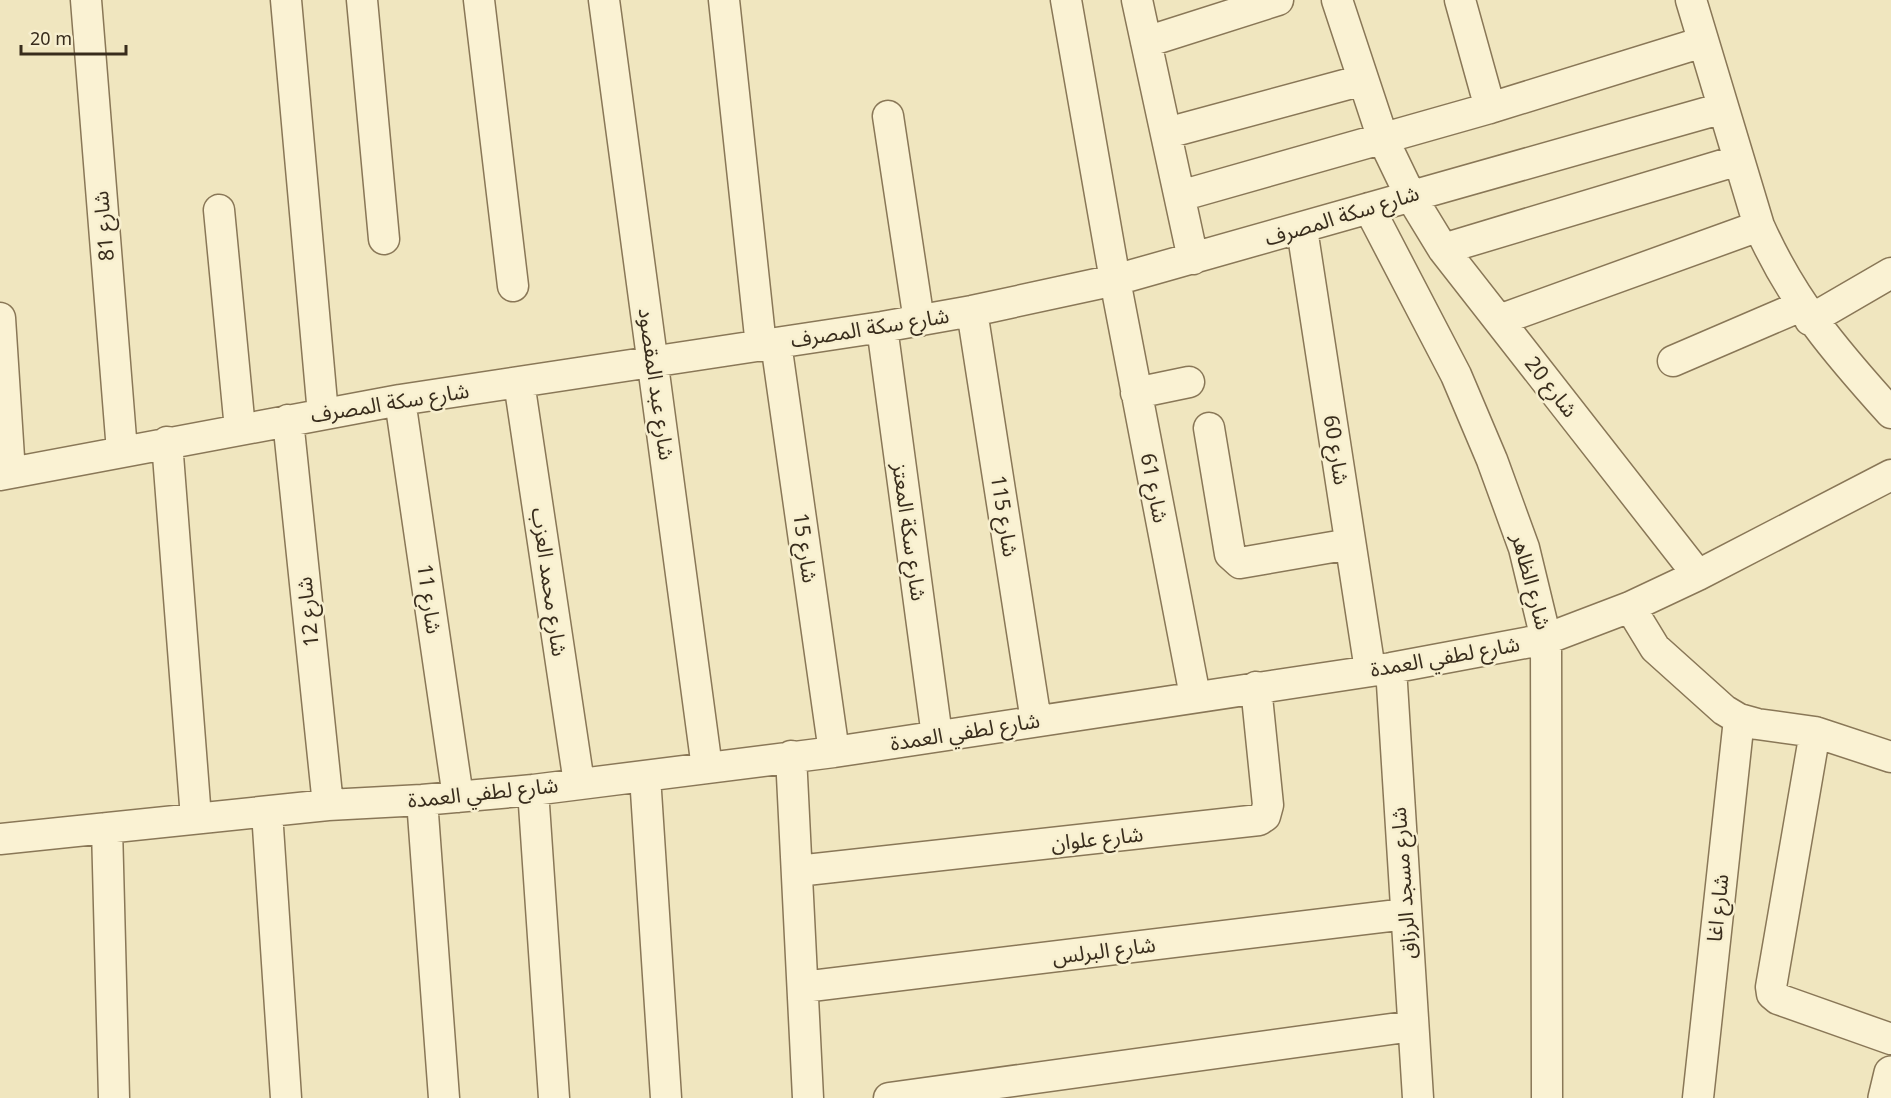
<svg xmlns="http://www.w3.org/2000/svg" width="1891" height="1098" viewBox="0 0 1891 1098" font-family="Georgia,'Noto Sans Arabic',serif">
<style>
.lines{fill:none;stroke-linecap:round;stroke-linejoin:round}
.minor-casing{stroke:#897757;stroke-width:33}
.tertiary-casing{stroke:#897757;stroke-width:36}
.minor{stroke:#faf2d3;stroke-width:30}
.tertiary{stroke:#faf2d3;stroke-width:33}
.labels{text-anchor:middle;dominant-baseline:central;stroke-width:5;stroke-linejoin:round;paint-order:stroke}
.street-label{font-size:21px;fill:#382c1c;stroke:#f7efcf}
</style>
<rect width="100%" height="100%" fill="#f0e6bf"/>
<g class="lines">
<!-- minor casing -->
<g class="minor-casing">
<path id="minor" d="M 86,0 L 122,451
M 286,0 L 323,414
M 362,0 L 384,239
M 479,0 L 513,286
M 604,0 L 707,768
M 724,0 L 761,346
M 1066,0 L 1115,280 L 1195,696
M 1137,0 L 1193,259
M 1337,0 L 1383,139 L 1410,195 L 1443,249 L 1698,575
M 1460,0 L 1490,108
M 1691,0 L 1759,226 C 1793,302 1836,352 1891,413
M 1146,42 L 1278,0
M 888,116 L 919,321
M 1167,133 L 1363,80
M 1180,196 L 1490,108 L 1703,42
M 1369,208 L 1456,375 L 1492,460 L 1524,548 L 1546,639 L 1547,1098
M 219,210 L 240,429
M 1302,229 L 1370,670
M 1443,249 L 1739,160
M 972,311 L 1036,721
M 0,318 L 10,473
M 1499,320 L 1759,226
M 1810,320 L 1891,273
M 882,327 L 937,736
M 776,343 L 834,752
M 1673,361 L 1801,306
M 519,382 L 579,783
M 1136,393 L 1189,382
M 400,400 L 458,797
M 288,420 L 328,805
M 1209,428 L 1230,554 L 1240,563 L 1350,544
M 167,442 L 196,818
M 0,475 L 400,400 L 882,327 L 972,311 L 1115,280 L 1723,108
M 1630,607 L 1655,648 L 1724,710 L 1739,719 L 1757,724 L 1815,732 L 1891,757
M 1391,668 L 1418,1098
M 1815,732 L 1771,987 L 1772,994 L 1778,999 L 1891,1039
M 791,756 L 808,1098
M 645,776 L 666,1098
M 533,790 L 554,1098
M 422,800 L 444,1098
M 267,812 L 286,1098
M 107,828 L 114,1098
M 0,839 L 328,805 L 422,800 L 533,790 L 834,752 L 1391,668 L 1546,639 L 1630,607 L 1698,575 L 1891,475
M 797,871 L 1259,820 L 1265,816 L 1268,805 L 1256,687
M 803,987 L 1406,914
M 889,1098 L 1413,1026
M 1698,1098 L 1739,719"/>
</g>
<!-- tertiary casing -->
<g class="tertiary-casing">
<path id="tertiary" d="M 1885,1098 L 1891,1073"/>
</g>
<!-- minor -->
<use href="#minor" class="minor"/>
<!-- tertiary -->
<use href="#tertiary" class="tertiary"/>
</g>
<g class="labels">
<!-- street labels -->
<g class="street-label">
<text transform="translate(1342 216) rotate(-17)">شارع سكة المصرف</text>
<text transform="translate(104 226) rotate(-95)">شارع 81</text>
<text transform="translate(870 328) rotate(-9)">شارع سكة المصرف</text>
<text transform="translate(656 384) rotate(82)">شارع عبد المقصود</text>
<text transform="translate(1551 387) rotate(52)">شارع 20</text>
<text transform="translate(390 403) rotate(-9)">شارع سكة المصرف</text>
<text transform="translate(1336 450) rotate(81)">شارع 60</text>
<text transform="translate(1154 488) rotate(79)">شارع 61</text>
<text transform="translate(1004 516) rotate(81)">شارع 115</text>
<text transform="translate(909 532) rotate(82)">شارع سكة المعتز</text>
<text transform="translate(805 548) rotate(82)">شارع 15</text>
<text transform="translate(549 582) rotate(82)">شارع محمد العزب</text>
<text transform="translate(1531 582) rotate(75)">شارع الظاهر</text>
<text transform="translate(429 599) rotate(82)">شارع 11</text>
<text transform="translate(308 612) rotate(-96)">شارع 12</text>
<text transform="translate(1445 657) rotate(-10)">شارع لطفي العمدة</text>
<text transform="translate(965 732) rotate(-9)">شارع لطفي العمدة</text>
<text transform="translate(483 793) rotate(-6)">شارع لطفي العمدة</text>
<text transform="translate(1097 839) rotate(-6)">شارع علوان</text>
<text transform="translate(1404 883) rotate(-94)">شارع مسجد الرزاق</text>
<text transform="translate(1718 908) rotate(-84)">شارع اغا</text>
<text transform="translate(1104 951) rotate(-7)">شارع البرلس</text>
</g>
</g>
<!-- scale -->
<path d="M21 45v9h105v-9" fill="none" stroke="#382c1c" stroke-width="3"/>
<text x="30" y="45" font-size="18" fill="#382c1c" stroke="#f7efcf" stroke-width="4.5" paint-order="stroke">20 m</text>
</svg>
